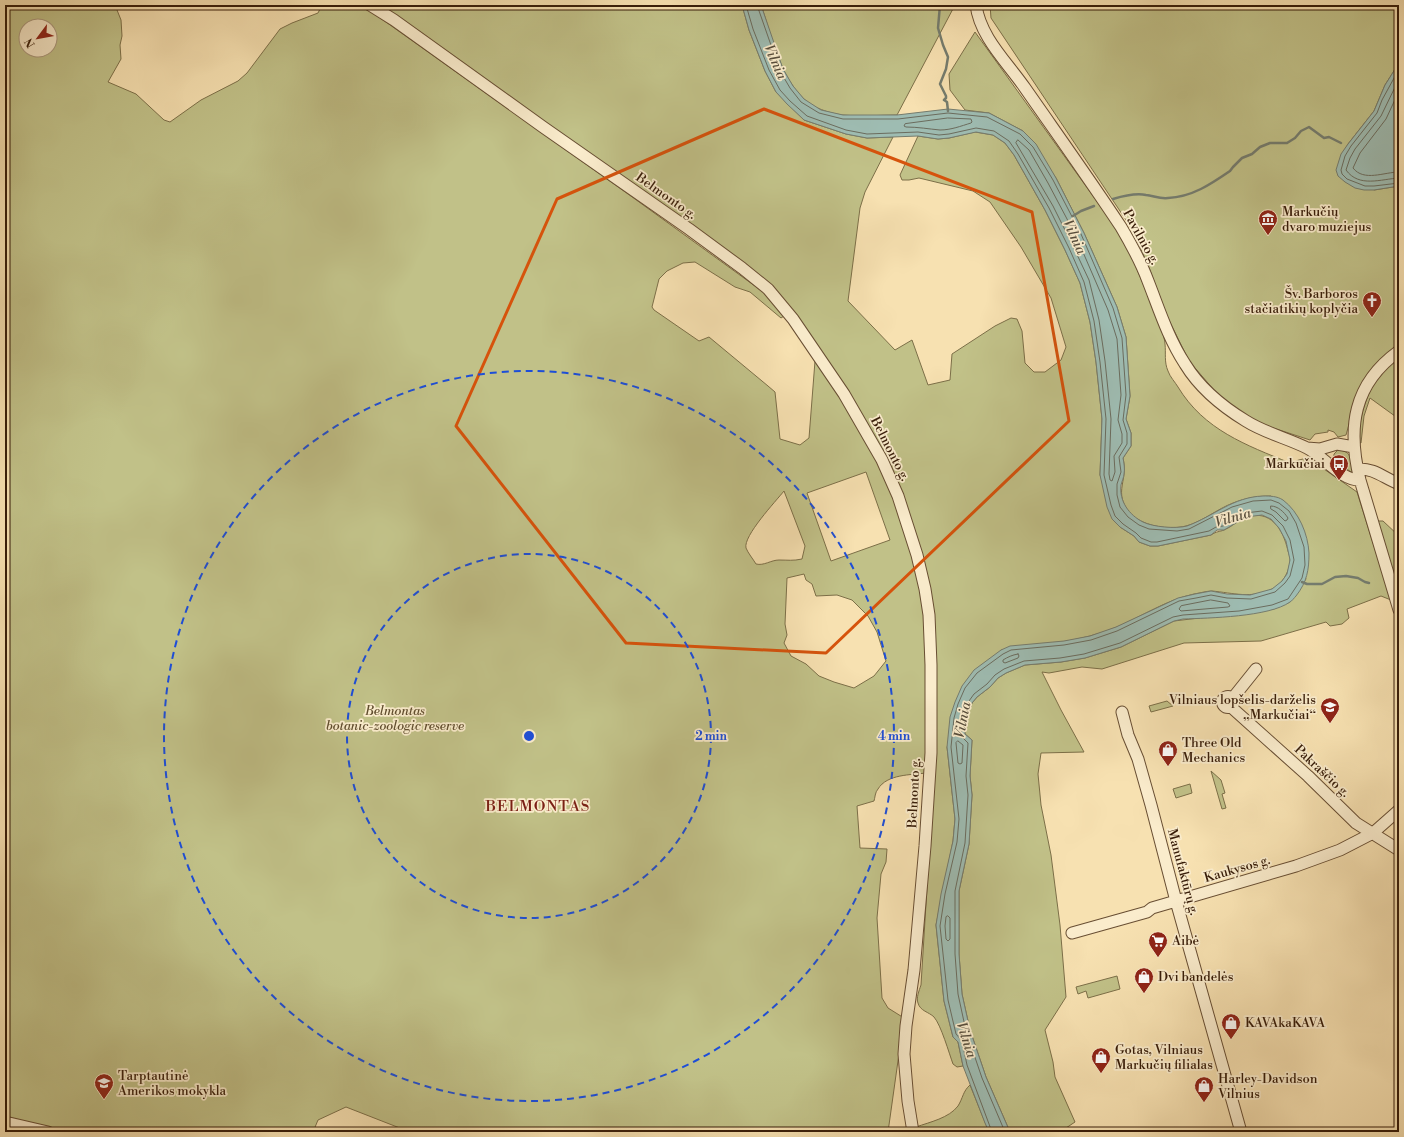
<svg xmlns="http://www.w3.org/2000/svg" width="1404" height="1137" viewBox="0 0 1404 1137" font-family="'Libre Bodoni',serif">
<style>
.green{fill:#c1c188;stroke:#7c6f48;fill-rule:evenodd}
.water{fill:#9ebcb2;stroke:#757c6e}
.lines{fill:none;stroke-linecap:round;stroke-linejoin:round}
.shore{stroke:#6b6c5e;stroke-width:1}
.stream{stroke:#757c6e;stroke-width:2.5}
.minor-casing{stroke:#684e33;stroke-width:13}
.minor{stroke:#faeccc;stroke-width:11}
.marked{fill:none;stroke:#d6530c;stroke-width:3;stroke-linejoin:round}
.ring{fill:none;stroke:#1d4ed8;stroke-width:2;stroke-dasharray:7 5}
.labels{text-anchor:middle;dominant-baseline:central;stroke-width:3.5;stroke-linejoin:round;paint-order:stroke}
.street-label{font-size:13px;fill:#381d09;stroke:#faeccc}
.poi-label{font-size:13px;fill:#381d09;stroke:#faeccc;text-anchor:start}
.park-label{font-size:13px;font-style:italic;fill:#614e2f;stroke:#faeccc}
.water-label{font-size:14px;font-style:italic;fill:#574d3c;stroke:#faeccc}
.quarter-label{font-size:15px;letter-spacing:1px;fill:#7a1f14;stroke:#faeccc}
.centre{fill:#1d4ed8;stroke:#faeccc;stroke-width:2}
.ring-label{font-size:12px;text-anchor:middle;font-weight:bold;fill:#1d4ed8;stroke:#faeccc;stroke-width:3.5;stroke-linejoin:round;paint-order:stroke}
</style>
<rect width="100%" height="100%" fill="#f7e1b1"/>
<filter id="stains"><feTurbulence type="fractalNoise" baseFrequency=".005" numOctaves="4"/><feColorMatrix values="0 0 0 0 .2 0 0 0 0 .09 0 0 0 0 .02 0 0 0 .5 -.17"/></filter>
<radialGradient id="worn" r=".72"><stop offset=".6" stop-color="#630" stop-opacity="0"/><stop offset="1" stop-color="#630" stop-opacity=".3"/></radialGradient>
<!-- green -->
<path class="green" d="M 5,5 L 115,5 L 121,20 L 122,36 L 120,45 L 121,59 L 108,82 L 136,94 L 164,120 L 170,122 L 201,100 L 238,81 L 247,73 L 280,29 L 292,23 L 318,13 L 322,5 L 360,5 L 369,10 L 635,199 L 766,294 L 784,316 L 781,318 L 750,292 L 735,287 L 695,262 L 683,263 L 667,271 L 659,279 L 652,307 L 654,310 L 699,341 L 709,337 L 768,386 L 775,392 L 780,439 L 800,445 L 809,438 L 815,361 L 835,388 L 877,459 L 892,493 L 916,565 L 926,626 L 926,773 C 911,775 887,774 878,789 C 875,792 875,798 874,801 L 857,806 L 860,848 L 887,849 L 886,862 L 881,874 L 877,918 L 882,998 L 888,1008 L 904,1018 L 888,1132 L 410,1132 L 346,1107 L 318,1120 L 313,1132 L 51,1132 L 5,1118 ZM 26,26 L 50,26 L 50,50 L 26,50 ZM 866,472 L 890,540 L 831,561 L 807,493 ZM 784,491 L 805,546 L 802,559 C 793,561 788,560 779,560 C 771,560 764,566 756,564 C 753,559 748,553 746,548 C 743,536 776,501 784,491 ZM 804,574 L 806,580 L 812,584 L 816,596 L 837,595 L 852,600 L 868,616 L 877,632 L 886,661 L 874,676 L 854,688 L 834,682 L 819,676 L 806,664 L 791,656 L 784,643 L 787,635 L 785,624 L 787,578 Z
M 377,5 L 742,5 L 749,30 L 765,71 L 776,92 L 804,120 L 846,134 L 867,138 L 893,137 L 865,192 L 860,208 L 848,301 L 895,350 L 912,340 L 928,385 L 950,380 L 952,354 L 995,326 L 1011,318 L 1017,319 L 1022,331 L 1025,363 L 1034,372 L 1045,372 L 1061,360 L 1066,347 L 1051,298 L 1021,247 L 990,202 L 973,191 L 919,178 L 909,180 L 902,180 L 900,175 L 918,136 L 938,139 L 949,138 L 975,132 L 993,135 L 1005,143 L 1014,155 L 1045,210 L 1065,250 L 1080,283 L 1090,322 L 1096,362 L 1102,419 L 1100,475 L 1120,527 L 1134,536 L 1139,542 L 1150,546 L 1158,546 L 1211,535 C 1217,531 1219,532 1224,530 C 1232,527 1238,520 1245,517 C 1271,509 1283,529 1288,551 C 1289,554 1290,557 1290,560 C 1290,571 1282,585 1272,589 C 1252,599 1233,593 1212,591 C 1207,591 1200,593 1194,594 C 1166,600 1143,616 1117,627 C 1081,642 1040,645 1001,650 L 947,747 L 955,819 L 953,841 L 936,925 L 944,1001 L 953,1037 L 958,1042 L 963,1066 L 957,1067 L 953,1064 C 949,1053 941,1025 934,1017 C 929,1012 920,1011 918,1003 C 916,998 919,991 921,985 L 929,855 L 933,628 L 897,483 L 788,305 Z
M 761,5 L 955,5 L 897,115 C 880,115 860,117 842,115 C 829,113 813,108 804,99 C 779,75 772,36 761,5 Z
M 990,5 L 1399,5 L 1399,63 L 1385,85 L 1374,111 L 1348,144 L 1339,162 L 1374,190 L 1399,186 L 1399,419 L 1370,398 L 1364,416 L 1361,443 L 1357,442 C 1360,419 1363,404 1374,383 L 1353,410 L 1346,435 L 1338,437 L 1334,432 L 1328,430 L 1328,432 L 1315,434 L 1310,440 L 1261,424 L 1236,409 L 1214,390 L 1189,361 L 1167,316 L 1148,265 L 1132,229 L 991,18 Z
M 975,32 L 1106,214 L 1124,242 L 1134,262 L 1163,332 C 1163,336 1165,340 1165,344 C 1166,353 1164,362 1168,371 C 1170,377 1175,382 1178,387 C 1204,430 1246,445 1290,463 C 1297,461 1303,457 1311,460 L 1357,492 L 1391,600 L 1381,596 L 1347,609 L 1349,618 L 1342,624 L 1330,626 L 1326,622 L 1261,641 L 1184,643 L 1102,669 L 1082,667 L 1049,673 L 1042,672 L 1061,710 L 1084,752 L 1041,753 L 1038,774 L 1041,805 L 1051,855 L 1060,925 L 1066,997 L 1045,1030 L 1053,1062 L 1055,1077 L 1075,1122 L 1060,1132 L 1010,1132 L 986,1077 L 970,1030 L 962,994 L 959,954 L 959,891 L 969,844 L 972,795 L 970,776 L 972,740 L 965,734 L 964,726 L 972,703 L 977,697 L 990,687 L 998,678 L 1006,673 L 1025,665 L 1061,662 L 1085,658 L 1121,647 L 1174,621 L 1274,609 L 1290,602 L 1306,579 L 1271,496 C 1257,496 1246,498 1233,503 C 1217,509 1202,522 1186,526 C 1166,531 1132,525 1124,504 C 1119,493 1123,484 1124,474 C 1125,469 1124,463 1123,458 L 1131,446 L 1131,433 L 1126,419 L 1130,396 L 1126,337 L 1117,307 L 1084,233 L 1056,178 L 1023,131 L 989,113 L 965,110 L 950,90 L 949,74 Z
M 1338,450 C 1352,450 1352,463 1354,474 L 1334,460 L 1334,454 Z
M 1377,521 L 1383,521 L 1399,536 L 1399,596 Z
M 1167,701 L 1173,706 L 1151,712 L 1149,706 Z
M 1211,771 L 1221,780 L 1225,793 L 1222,794 L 1226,808 L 1222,809 Z
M 1190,784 L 1192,793 L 1176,798 L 1173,789 Z
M 1117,976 L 1120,989 L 1088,998 L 1086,991 L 1078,994 L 1076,987 Z
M 970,1085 L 989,1132 L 917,1132 L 916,1127 C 930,1122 949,1118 958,1106 C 963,1098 963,1091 970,1085 Z"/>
<!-- water -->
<path class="water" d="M 742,5 L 761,5 L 783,69 L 793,86 L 804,99 L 821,110 L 843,115 L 897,115 L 948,109 L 989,113 L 1023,131 L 1036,144 L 1056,178 L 1084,233 L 1117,307 L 1126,337 L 1130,396 L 1126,419 L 1131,433 L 1131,446 L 1123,458 C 1124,463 1125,469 1124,474 C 1124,477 1122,481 1121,485 C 1119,501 1129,515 1143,522 C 1153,527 1176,529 1187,526 C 1214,516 1233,497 1263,496 C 1270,496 1277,496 1283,500 C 1299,512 1308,534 1309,553 C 1309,570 1307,582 1296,596 C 1294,598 1292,601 1290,602 C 1269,617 1209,618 1183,619 L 1174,621 L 1121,647 L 1085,658 L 1061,662 L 1025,665 L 1006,673 L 998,678 L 990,687 L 977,697 L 972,703 L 964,726 L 965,734 L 972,740 L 970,776 L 972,795 L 969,844 L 959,891 L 959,954 L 962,994 L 970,1030 L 986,1077 L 1010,1132 L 989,1132 L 985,1123 L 963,1066 L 958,1042 L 953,1037 L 944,1001 L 936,925 L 941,894 L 953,841 L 955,819 L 947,747 L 950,717 L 955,702 L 962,686 L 974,670 L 1001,650 L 1010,646 L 1064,641 L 1090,636 L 1116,627 L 1178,598 L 1195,594 L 1211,591 L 1227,594 L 1250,595 L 1272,589 L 1282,581 L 1287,574 L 1290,560 L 1286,541 L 1279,528 L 1271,519 L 1262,515 L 1246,517 L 1224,530 L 1217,530 L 1211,535 L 1158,546 L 1150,546 L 1139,542 L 1134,536 L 1120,527 L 1112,519 L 1107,507 L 1100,475 L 1102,419 L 1096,362 L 1090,322 L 1080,283 L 1065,250 L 1045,210 L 1014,155 L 1005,143 L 993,135 L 976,132 L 949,138 L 938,139 L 918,136 L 867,138 L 846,134 L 804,120 L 787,104 L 776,92 L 765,71 L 749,30 Z
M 1399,63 L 1399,186 L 1374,190 L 1364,190 L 1355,188 L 1345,182 L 1338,176 L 1336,170 L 1341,154 L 1348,144 L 1374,111 L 1385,85 Z"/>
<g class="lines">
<!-- shore -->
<path class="shore" d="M 746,5 L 753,29 L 769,70 L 780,90 L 790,101 L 807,116 L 846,130 L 867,134 L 918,132 L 939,135 L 949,134 L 976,128 L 994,131 L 1009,141 L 1018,154 L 1049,208 L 1069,248 L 1084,282 L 1094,321 L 1100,362 L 1106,419 L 1104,475 L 1111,505 L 1115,516 L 1123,524 L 1136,533 L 1141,538 L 1151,542 L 1157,542 L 1209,531 L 1216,527 L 1223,526 L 1245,513 L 1262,511 L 1272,515 L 1283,526 L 1290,540 L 1294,560 L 1290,576 L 1285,583 L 1275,592 L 1251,599 L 1227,598 L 1211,595 L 1196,598 L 1179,601 L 1117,631 L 1091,640 L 1064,645 L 1011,650 L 1003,654 L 977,673 L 965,688 L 958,704 L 954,718 L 951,747 L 959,819 L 957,842 L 945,894 L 940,926 L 948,1000 L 956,1034 L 962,1041 L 967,1065 L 992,1132
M 757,5 L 780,71 L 790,88 L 801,102 L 819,113 L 843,119 L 898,119 L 948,113 L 987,117 L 1020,134 L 1033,147 L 1053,180 L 1081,234 L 1113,308 L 1122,338 L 1126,395 L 1123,420 L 1127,433 L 1127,444 L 1119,457 L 1121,472 L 1117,484 L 1117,495 L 1120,507 L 1128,517 L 1139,525 L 1149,529 L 1177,531 L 1189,529 L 1232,507 L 1253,501 L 1271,500 L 1279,503 L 1289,511 L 1296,523 L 1304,547 L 1305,565 L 1302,578 L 1288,599 L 1272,605 L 1239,611 L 1183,615 L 1173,617 L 1120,643 L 1084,654 L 1060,658 L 1024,661 L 1004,669 L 995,675 L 987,684 L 974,694 L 969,701 L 961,725 L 961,736 L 968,743 L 966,776 L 968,795 L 965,843 L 955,891 L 955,954 L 958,994 L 966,1031 L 982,1078 L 1005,1132
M 1399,69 L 1382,100 L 1377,113 L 1351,146 L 1345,156 L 1341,170 L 1342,174 L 1347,179 L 1365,186 L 1374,186 L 1399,183
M 1399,79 L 1381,116 L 1355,149 L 1350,158 L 1346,170 C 1359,188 1381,179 1399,178
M 1399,91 L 1386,119 L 1360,153 L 1353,168 C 1364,182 1384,172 1399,172
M 948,118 L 971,119 L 972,122 L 971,123 C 961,126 951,130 940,130 C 929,129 918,127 906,127 L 904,126 L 905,124 Z
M 1018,140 L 1029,150 L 1048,183 L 1076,236 L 1108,310 L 1117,339 L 1121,395 L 1118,420 L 1122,434 L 1122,443 L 1114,456 L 1115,472 L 1112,481 L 1110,480 L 1109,474 L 1111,419 L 1105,361 L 1099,320 L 1089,280 L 1073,246 L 1053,206 L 1016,143 Z
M 1271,506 C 1278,506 1284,512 1288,518 L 1287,520 L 1285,521 L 1276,512 L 1271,509 Z
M 1211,600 L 1228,603 L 1230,606 L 1228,607 L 1181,611 L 1179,609 L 1181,606 Z
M 1018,654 L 1019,656 L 1018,658 L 1005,663 L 1003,662 L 1003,660 C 1008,657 1012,655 1018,654 Z
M 958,741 L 963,745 L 962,763 L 960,764 L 958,763 L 956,743 Z
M 948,916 L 950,918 L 950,939 L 948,941 L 946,939 L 945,926 L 946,917 Z"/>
<!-- stream -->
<path class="stream" d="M 940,5 L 938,28 L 943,45 L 948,57 L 946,69 L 940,84 L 946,96 L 946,98 L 944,100 L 947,102 L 948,111
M 1113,199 C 1123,196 1136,193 1146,195 C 1154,196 1160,199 1168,198 C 1192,197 1211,184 1230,171 L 1233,167 L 1242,158 L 1252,154 L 1260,147 L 1270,143 L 1287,143 L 1295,138 L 1301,131 L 1309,127 L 1324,138 L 1329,137 L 1341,143
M 1073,216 L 1081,211 L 1094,206
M 1302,582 L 1307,584 L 1322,584 L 1335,577 L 1346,576 L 1358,578 L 1365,582 L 1369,583"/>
<!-- minor casing -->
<g class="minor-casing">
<path id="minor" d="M 370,5 L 394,20 L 543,127 L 689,229 L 742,268 L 768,289 L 793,319 L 844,394 L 882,460 L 898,496 L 917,555 L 925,589 L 929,615 L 931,665 L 931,753 L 925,846 L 914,970 L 906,1026 L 904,1054 L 908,1101 L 913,1132
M 976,5 C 980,37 1007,62 1025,88 C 1057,134 1090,180 1121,227 C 1131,244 1141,262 1148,281 C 1159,309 1168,338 1185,364 C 1199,387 1223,407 1246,421 C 1265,433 1287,438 1307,448 C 1323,456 1342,481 1360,480
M 1399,351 C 1353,384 1347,428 1360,480 L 1399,610
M 1307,448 L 1320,449 L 1337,444 L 1354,447
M 1358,469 C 1374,468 1384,478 1399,484
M1222.5 702a5.5 5.5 0 1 1 11 0a5.5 5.5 0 1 1-11 0Z
M 1232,699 L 1256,669
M 1231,707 L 1308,776 L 1356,823 L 1399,850
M 1122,712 L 1128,735 L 1138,759 L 1151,805 L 1176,901 L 1241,1132
M 1072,933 L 1147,912 L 1152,908 L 1296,866 L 1340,850 L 1373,833 L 1399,810
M 5,1122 L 48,1132"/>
</g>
<!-- minor -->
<use href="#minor" class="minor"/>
</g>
<!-- marked area -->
<path class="marked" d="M 764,109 L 1032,212 L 1069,421 L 826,653 L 626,643 L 456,426 L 557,199 Z"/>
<!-- distance rings -->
<g class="ring">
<circle cx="529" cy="736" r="182"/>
<circle cx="529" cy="736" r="365"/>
</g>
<!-- icons -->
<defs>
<g id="museum-pin" transform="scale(1)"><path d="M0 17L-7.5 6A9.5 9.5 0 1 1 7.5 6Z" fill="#8f2418" stroke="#faeccc"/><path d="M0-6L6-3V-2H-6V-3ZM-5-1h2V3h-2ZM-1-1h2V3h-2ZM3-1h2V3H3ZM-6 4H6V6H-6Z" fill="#fff"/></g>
<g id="church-pin" transform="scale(1)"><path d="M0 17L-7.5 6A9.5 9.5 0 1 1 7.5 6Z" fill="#8f2418" stroke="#faeccc"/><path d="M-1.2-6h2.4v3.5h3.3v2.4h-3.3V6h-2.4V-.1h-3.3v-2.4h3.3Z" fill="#fff"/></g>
<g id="bus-pin" transform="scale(1)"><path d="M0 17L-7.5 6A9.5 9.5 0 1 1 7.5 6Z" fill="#8f2418" stroke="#faeccc"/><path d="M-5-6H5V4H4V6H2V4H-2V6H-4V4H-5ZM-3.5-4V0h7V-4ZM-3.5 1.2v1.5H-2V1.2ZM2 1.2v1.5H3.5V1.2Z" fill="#fff"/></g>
<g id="school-pin" transform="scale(1)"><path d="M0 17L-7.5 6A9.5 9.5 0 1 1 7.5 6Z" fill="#8f2418" stroke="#faeccc"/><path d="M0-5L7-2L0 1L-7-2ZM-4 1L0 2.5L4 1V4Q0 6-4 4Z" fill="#fff"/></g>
<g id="shop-pin" transform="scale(1)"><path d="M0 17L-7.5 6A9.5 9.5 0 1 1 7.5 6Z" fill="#8f2418" stroke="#faeccc"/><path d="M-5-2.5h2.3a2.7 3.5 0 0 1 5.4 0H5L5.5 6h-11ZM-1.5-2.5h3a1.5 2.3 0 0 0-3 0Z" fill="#fff"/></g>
<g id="supermarket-pin" transform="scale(1)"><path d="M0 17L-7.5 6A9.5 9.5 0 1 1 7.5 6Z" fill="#8f2418" stroke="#faeccc"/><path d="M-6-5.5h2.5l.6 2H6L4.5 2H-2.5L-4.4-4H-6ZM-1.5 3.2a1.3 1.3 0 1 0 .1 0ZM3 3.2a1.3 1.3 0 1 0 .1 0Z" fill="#fff"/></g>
</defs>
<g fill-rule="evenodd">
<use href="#museum-pin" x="1268" y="219"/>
<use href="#church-pin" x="1372" y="301"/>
<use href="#bus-pin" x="1339" y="464"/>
<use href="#school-pin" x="1330" y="707"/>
<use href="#shop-pin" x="1168" y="750"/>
<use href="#supermarket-pin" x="1158" y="941"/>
<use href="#shop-pin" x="1144" y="977"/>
<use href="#shop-pin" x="1231" y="1023"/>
<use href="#shop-pin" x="1101" y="1057"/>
<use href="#school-pin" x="104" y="1083"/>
<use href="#shop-pin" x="1204" y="1086"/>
</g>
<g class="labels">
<!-- street labels -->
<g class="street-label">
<text transform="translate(666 196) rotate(35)">Belmonto g.</text>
<text transform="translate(1141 237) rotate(61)">Pavilnio g.</text>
<text transform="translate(890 449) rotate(63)">Belmonto g.</text>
<text transform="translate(1322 771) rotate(43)">Pakraščio g.</text>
<text transform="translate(914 793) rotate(-87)">Belmonto g.</text>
<text transform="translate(1237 869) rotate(-16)">Kaukysos g.</text>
<text transform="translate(1183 872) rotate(75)">Manufaktūrų g.</text>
</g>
<!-- poi labels -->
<g class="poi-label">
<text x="1282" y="212">Markučių<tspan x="1282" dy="15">dvaro muziejus</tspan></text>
<text x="1358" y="294" text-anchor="end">Šv. Barboros<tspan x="1358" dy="15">stačiatikių koplyčia</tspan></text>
<text x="1325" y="464" text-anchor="end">Markučiai</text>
<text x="1316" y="700" text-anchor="end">Vilniaus lopšelis-darželis<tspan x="1316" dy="15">„Markučiai“</tspan></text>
<text x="1182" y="743">Three Old<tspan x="1182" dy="15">Mechanics</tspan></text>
<text x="1172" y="941">Aibė</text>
<text x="1158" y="977">Dvi bandelės</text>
<text x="1245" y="1023">KAVAkaKAVA</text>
<text x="1115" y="1050">Gotas, Vilniaus<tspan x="1115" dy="15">Markučių filialas</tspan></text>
<text x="118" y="1076">Tarptautinė<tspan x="118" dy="15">Amerikos mokykla</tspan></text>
<text x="1218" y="1079">Harley-Davidson<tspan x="1218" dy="15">Vilnius</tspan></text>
</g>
<!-- park labels -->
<g class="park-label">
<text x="395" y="711">Belmontas<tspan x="395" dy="15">botanic-zoologic reserve</tspan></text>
</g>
<!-- water labels -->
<g class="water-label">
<text transform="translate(775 62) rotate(66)">Vilnia</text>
<text transform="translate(1074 237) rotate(65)">Vilnia</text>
<text transform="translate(1233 518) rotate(-16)">Vilnia</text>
<text transform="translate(963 720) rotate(-79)">Vilnia</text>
<text transform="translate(966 1040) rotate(72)">Vilnia</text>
</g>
<!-- quarter labels -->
<g class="quarter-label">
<text x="538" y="806">BELMONTAS</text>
</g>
</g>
<circle cx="529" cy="736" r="6" class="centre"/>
<g class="ring-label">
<text x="711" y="740">2 min</text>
<text x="894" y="740">4 min</text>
</g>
<!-- margin -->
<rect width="1404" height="1137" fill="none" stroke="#f7e1b1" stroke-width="20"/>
<rect x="6" y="6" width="1392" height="1125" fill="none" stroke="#381d09" stroke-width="2"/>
<rect x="10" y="10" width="1384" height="1117" fill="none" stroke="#381d09"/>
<!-- north arrow -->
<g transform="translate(38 38) rotate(238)"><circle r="19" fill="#faeccc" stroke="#ac997e"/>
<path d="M0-3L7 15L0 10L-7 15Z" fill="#8f2418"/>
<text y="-6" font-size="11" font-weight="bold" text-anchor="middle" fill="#381d09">N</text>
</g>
<rect width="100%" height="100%" filter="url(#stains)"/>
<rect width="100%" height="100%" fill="url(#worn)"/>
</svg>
